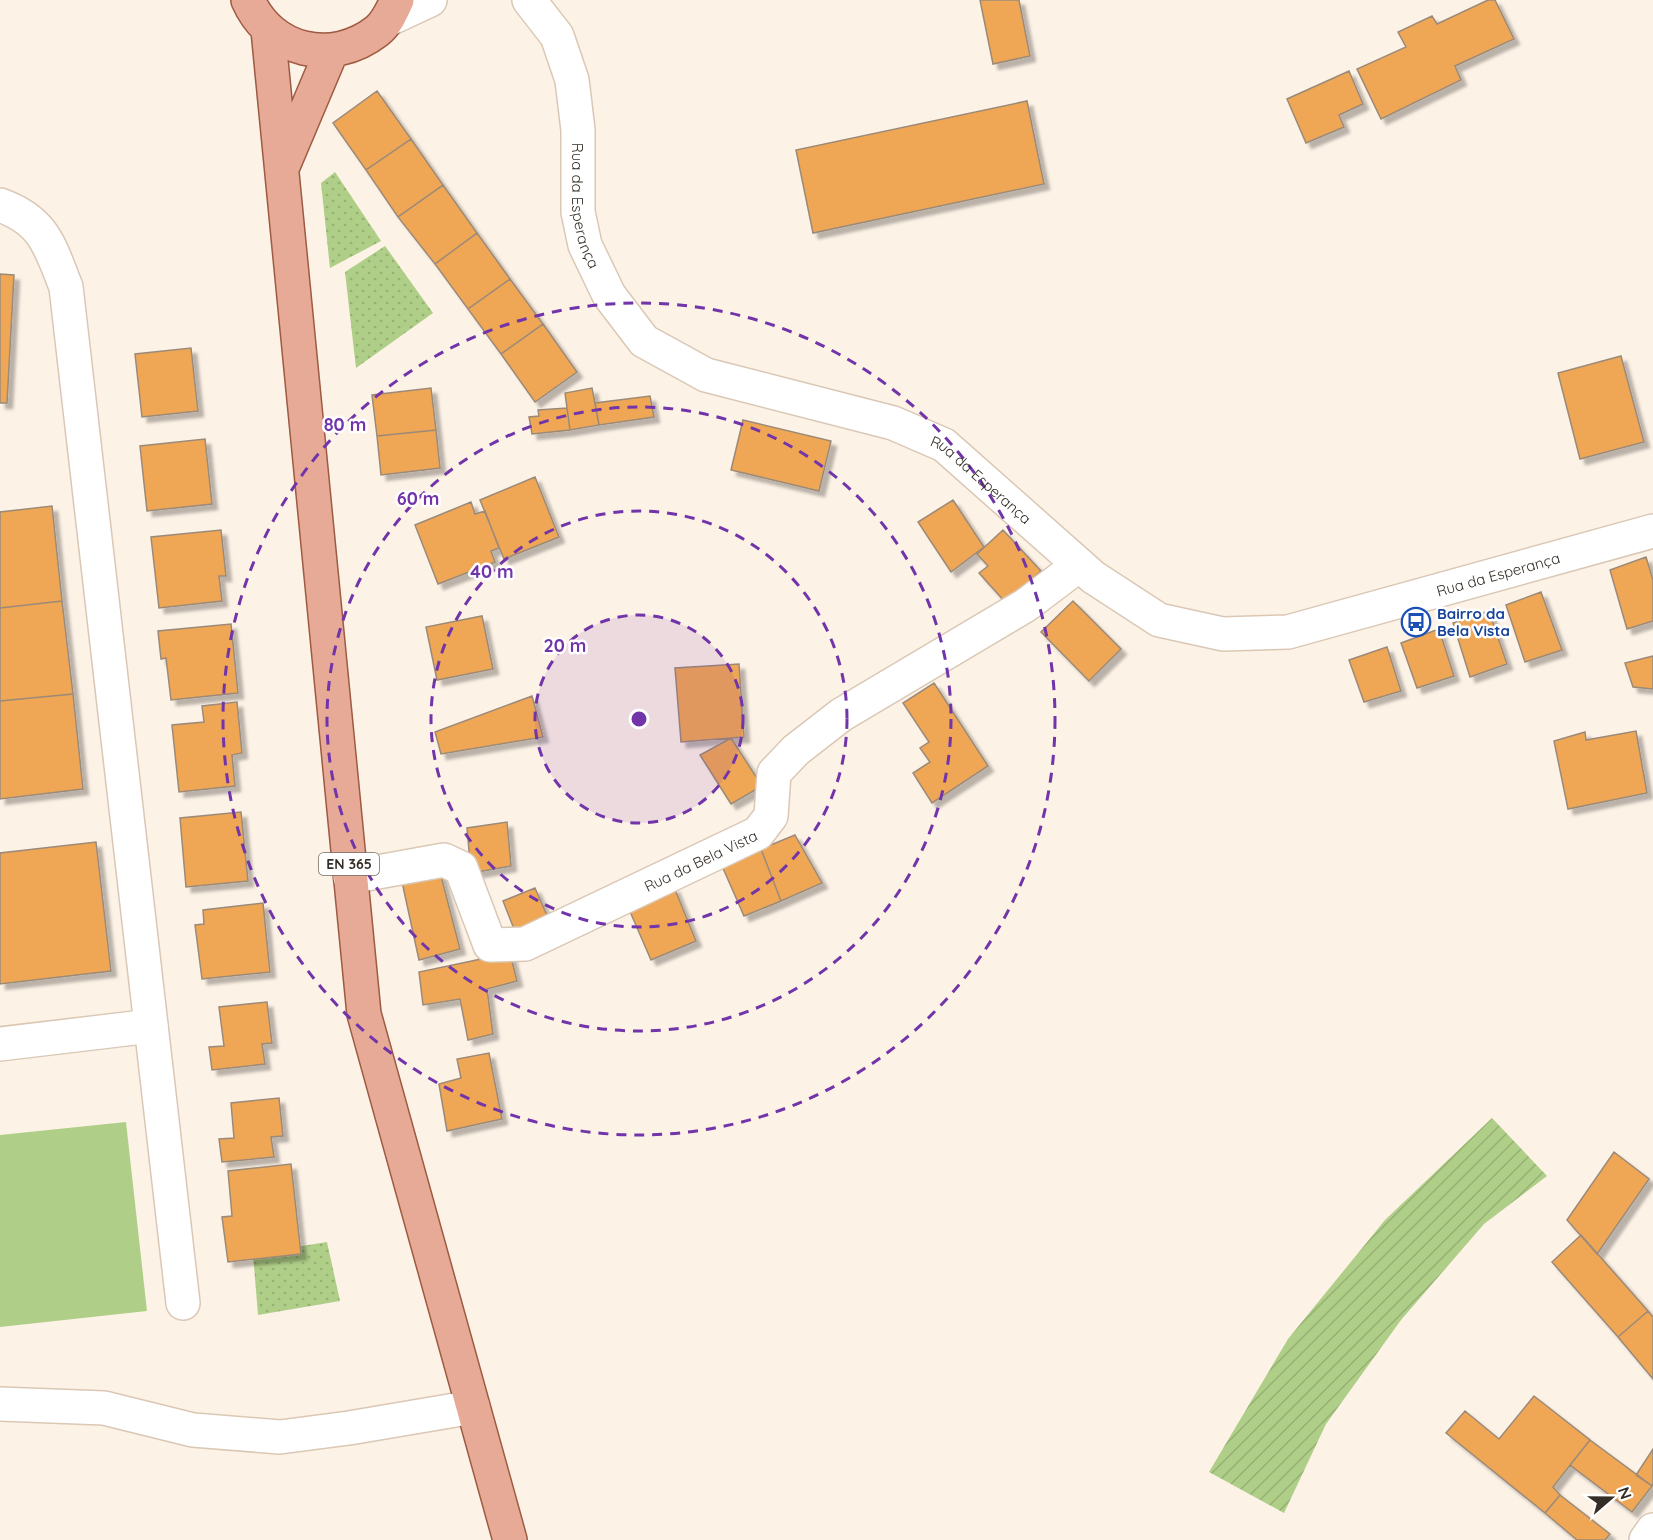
<svg xmlns="http://www.w3.org/2000/svg" width="1653" height="1540" viewBox="0 0 1653 1540" font-family="Quicksand,sans-serif">
<style>
.grass{fill:url(#grass-dots)}
.garden{fill:url(#garden-furrows)}
.pitch{fill:#afce87}
.building{fill:#efa755;stroke:#9c8a79;stroke-width:1.5;filter:url(#shadow)}
.lines{fill:none;stroke-linecap:round;stroke-linejoin:round}
.street-casing{stroke:#dac8b5;stroke-width:36}
.primary-casing{stroke:#9e5a42;stroke-width:36}
.street{stroke:#fff;stroke-width:33}
.primary{stroke:#e7aa97;stroke-width:33}
.ring{fill:none;stroke:#7134a9;stroke-width:3;stroke-dasharray:10 8}
.labels{text-anchor:middle;dominant-baseline:central;stroke-width:5;stroke-linejoin:round;paint-order:stroke}
.shield{fill:#fff;stroke:#726d67;stroke-width:1.5}
.shield-label{font-size:14px;font-weight:bold;fill:#352e26}
.street-label{font-size:15px;fill:#352e26;stroke:#fff}
.transit-label{font-size:15px;font-weight:bold;fill:#164399;stroke:#fff;text-anchor:start}
.centre{fill:#7134a9;stroke:#fff;stroke-width:3}
.ring-label{font-size:18px;text-anchor:middle;font-weight:bold;fill:#7134a9;stroke:#fff;stroke-width:5;stroke-linejoin:round;paint-order:stroke}
</style>
<defs>
<pattern id="grass-dots" width="8" height="8" patternUnits="userSpaceOnUse" patternTransform="scale(1.5)"><rect width="8" height="8" fill="#afce87"/><path d="M2 2h.1M6 6h.1" fill="none" stroke="#97b174" stroke-width="1.8" stroke-linecap="round"/></pattern>
<pattern id="garden-furrows" width="10" height="10" patternUnits="userSpaceOnUse" patternTransform="scale(1.5)"><rect width="10" height="10" fill="#afce87"/><path d="M-1 1l2-2M0 10L10 0M9 11l2-2" fill="none" stroke="#97b174"/></pattern>
<filter id="shadow"><feDropShadow dx="5.5" dy="5.5" stdDeviation="1.5" flood-color="#0004"/></filter>
</defs>
<rect width="100%" height="100%" fill="#fdf2e6"/>
<!-- grass -->
<path class="grass" d="M 335,172 L 381,241 L 330,268 L 321,183 Z
M 385,246 L 433,313 L 356,368 L 345,272 Z
M 327,1242 L 340,1301 L 258,1315 L 253,1254 Z"/>
<!-- garden -->
<path class="garden" d="M 1492,1118 L 1547,1176 L 1484,1224 L 1401,1320 L 1326,1424 L 1284,1513 L 1209,1472 L 1288,1339 L 1385,1220 Z"/>
<!-- pitch -->
<path class="pitch" d="M 126,1122 L 147,1311 L 0,1327 L 0,1135 Z"/>
<!-- building -->
<path class="building" d="M 980,0 L 1019,0 L 1030,56 L 993,64 Z
M 1488,0 L 1495,0 L 1514,39 L 1455,66 L 1461,80 L 1381,119 L 1357,69 L 1406,47 L 1398,32 L 1432,16 L 1437,24 Z
M 1349,71 L 1363,104 L 1339,115 L 1344,127 L 1306,143 L 1287,99 Z
M 377,91 L 411,139 L 366,170 L 333,123 Z
M 1027,101 L 1044,184 L 813,233 L 796,150 Z
M 411,139 L 443,185 L 398,217 L 366,170 Z
M 443,185 L 477,233 L 435,264 L 398,217 Z
M 477,233 L 510,279 L 468,309 L 435,264 Z
M 0,274 L 14,275 L 7,403 L 0,403 Z
M 510,279 L 543,324 L 501,354 L 468,309 Z
M 543,324 L 577,372 L 535,402 L 501,354 Z
M 191,348 L 198,411 L 142,417 L 135,354 Z
M 1621,356 L 1644,442 L 1580,459 L 1558,373 Z
M 431,388 L 436,430 L 377,436 L 372,395 Z
M 592,388 L 599,425 L 570,430 L 565,393 Z
M 650,396 L 654,417 L 599,425 L 595,403 Z
M 567,408 L 570,430 L 532,434 L 529,417 L 539,416 L 538,410 Z
M 743,420 L 831,441 L 819,491 L 731,470 Z
M 436,430 L 440,468 L 381,475 L 377,436 Z
M 205,439 L 212,504 L 147,511 L 140,446 Z
M 535,477 L 559,537 L 504,559 L 480,500 Z
M 953,500 L 984,547 L 951,572 L 918,522 Z
M 471,502 L 475,514 L 485,511 L 499,548 L 491,551 L 495,562 L 438,584 L 415,525 Z
M 52,506 L 62,601 L 0,608 L 0,512 Z
M 221,530 L 226,576 L 219,576 L 222,601 L 159,608 L 151,537 Z
M 1003,530 L 1041,571 L 1006,603 L 979,573 L 988,566 L 977,554 Z
M 1646,557 L 1653,580 L 1653,621 L 1627,629 L 1610,570 Z
M 1541,592 L 1562,650 L 1525,662 L 1506,605 Z
M 62,601 L 73,694 L 0,701 L 0,608 Z
M 1073,601 L 1121,649 L 1089,681 L 1041,632 Z
M 1489,611 L 1507,664 L 1470,677 L 1453,623 Z
M 482,616 L 493,669 L 437,680 L 426,627 Z
M 231,624 L 238,693 L 171,700 L 166,658 L 161,659 L 158,631 Z
M 1439,629 L 1454,676 L 1417,688 L 1401,643 Z
M 1387,647 L 1401,691 L 1364,702 L 1349,660 Z
M 1653,656 L 1653,689 L 1633,687 L 1625,663 Z
M 739,664 L 744,737 L 681,742 L 675,668 Z
M 934,683 L 988,766 L 932,803 L 913,773 L 930,762 L 920,748 L 929,742 L 903,703 Z
M 73,694 L 83,789 L 0,799 L 0,701 Z
M 532,696 L 543,737 L 441,754 L 435,732 Z
M 237,702 L 242,753 L 232,755 L 235,786 L 179,792 L 172,725 L 204,722 L 202,706 Z
M 1636,731 L 1647,793 L 1568,809 L 1554,741 L 1585,732 L 1586,740 Z
M 731,738 L 762,786 L 731,804 L 700,755 Z
M 241,812 L 248,881 L 186,887 L 180,818 Z
M 507,822 L 511,866 L 471,873 L 467,828 Z
M 795,835 L 822,883 L 781,901 L 761,849 Z
M 96,842 L 111,971 L 0,984 L 0,853 Z
M 761,849 L 781,901 L 744,916 L 722,866 Z
M 440,872 L 460,949 L 419,960 L 402,882 Z
M 674,887 L 696,941 L 651,960 L 628,907 Z
M 535,888 L 549,920 L 516,934 L 503,901 Z
M 263,903 L 270,972 L 202,979 L 195,925 L 204,924 L 203,910 Z
M 510,953 L 517,981 L 487,989 L 493,1034 L 468,1040 L 460,999 L 423,1005 L 419,972 Z
M 267,1002 L 272,1043 L 262,1044 L 265,1064 L 212,1070 L 209,1047 L 224,1046 L 219,1007 Z
M 489,1053 L 502,1119 L 447,1131 L 439,1084 L 461,1078 L 457,1059 Z
M 279,1098 L 283,1136 L 271,1137 L 274,1157 L 222,1162 L 219,1139 L 234,1138 L 231,1103 Z
M 1614,1152 L 1649,1179 L 1597,1254 L 1567,1220 Z
M 291,1164 L 301,1254 L 228,1262 L 222,1217 L 232,1216 L 228,1171 Z
M 1581,1235 L 1648,1311 L 1618,1337 L 1552,1262 Z
M 1648,1311 L 1653,1317 L 1653,1379 L 1618,1337 Z
M 1534,1396 L 1590,1440 L 1553,1487 L 1560,1495 L 1545,1513 L 1446,1433 L 1465,1411 L 1499,1439 Z
M 1590,1440 L 1652,1486 L 1632,1512 L 1570,1465 Z
M 1653,1449 L 1653,1484 L 1652,1486 L 1636,1475 Z
M 1560,1495 L 1610,1534 L 1605,1540 L 1577,1540 L 1545,1513 Z"/>
<g class="lines">
<!-- street casing -->
<g class="street-casing">
<g id="street">
<path id="s1" d="M 529,0 L 557,36 L 572,80 L 578,130 L 578,212 L 585,245 L 609,295 L 644,341 L 706,375 L 893,423 L 944,445 L 1093,577 L 1159,620 L 1223,634 L 1288,632 L 1653,531"/>
<path d="M 387,20 L 430,0"/>
<path d="M 0,205 C 45,221 50,247 66,287 L 183,1303"/>
<path id="s2" d="M 350,877 L 444,860 L 461,868 L 490,945 L 525,944 L 758,833 L 771,816 L 774,773 L 796,750 L 841,715 L 1026,605 L 1079,565"/>
<path d="M 0,1044 L 151,1026"/>
<path d="M 0,1404 L 104,1408 L 193,1430 L 280,1437 L 349,1428 L 473,1407"/>
<path d="M 1646,1540 L 1653,1530"/>
</g>
</g>
<!-- primary casing -->
<g class="primary-casing">
<path id="primary" d="M 248,0 C 271,52 332,66 377,31 C 387,23 392,11 397,0
M 268,30 L 364,1014 L 510,1540
M 283,166 L 332,50"/>
</g>
<!-- street -->
<use href="#street" class="street"/>
<!-- primary -->
<use href="#primary" class="primary"/>
</g>
<!-- distance rings -->
<circle cx="639" cy="719" r="104" fill="#7134a9" fill-opacity=".12"/>
<g class="ring">
<circle cx="639" cy="719" r="104"/>
<circle cx="639" cy="719" r="208"/>
<circle cx="639" cy="719" r="312"/>
<circle cx="639" cy="719" r="416"/>
</g>
<!-- icons -->
<defs>
<g id="bus-ring" transform="scale(1.5)"><circle r="9.5" fill="#fff" stroke="#1a4fb4" stroke-width="1.5"/><path d="M-5-6H5V4H4V6H2V4H-2V6H-4V4H-5ZM-3.5-4V0h7V-4ZM-3.5 1.2v1.5H-2V1.2ZM2 1.2v1.5H3.5V1.2Z" fill="#1a4fb4"/></g>
</defs>
<g fill-rule="evenodd">
<use href="#bus-ring" x="1416" y="622"/>
</g>
<g class="labels">
<!-- shield labels -->
<rect class="shield" x="319" y="853" width="60" height="22" rx="4.5"/>
<g class="shield-label">
<text x="349" y="864">EN 365</text>
</g>
<!-- street labels -->
<g class="street-label">
<text stroke="none"><textPath href="#s1" startOffset="219">Rua da Esperança</textPath></text>
<text stroke="none"><textPath href="#s1" startOffset="741">Rua da Esperança</textPath></text>
<text stroke="none"><textPath href="#s1" startOffset="1317">Rua da Esperança</textPath></text>
<text stroke="none"><textPath href="#s2" startOffset="426">Rua da Bela Vista</textPath></text>
</g>
<!-- transit labels -->
<g class="transit-label">
<text x="1437" y="613">Bairro da<tspan x="1437" dy="17">Bela Vista</tspan></text>
</g>
</g>
<circle cx="639" cy="719" r="9" class="centre"/>
<g class="ring-label">
<text x="345" y="431">80 m</text>
<text x="418" y="505">60 m</text>
<text x="492" y="578">40 m</text>
<text x="565" y="652">20 m</text>
</g>
<!-- north arrow -->
<g transform="translate(1611 1498) rotate(70)" stroke="#ffffff" stroke-width="4.5" paint-order="stroke">
<path d="M0-4.5L10 22L0 15L-10 22Z" fill="#352e26"/>
<text y="-9" font-size="16" font-weight="bold" text-anchor="middle" fill="#352e26">N</text>
</g>
</svg>
